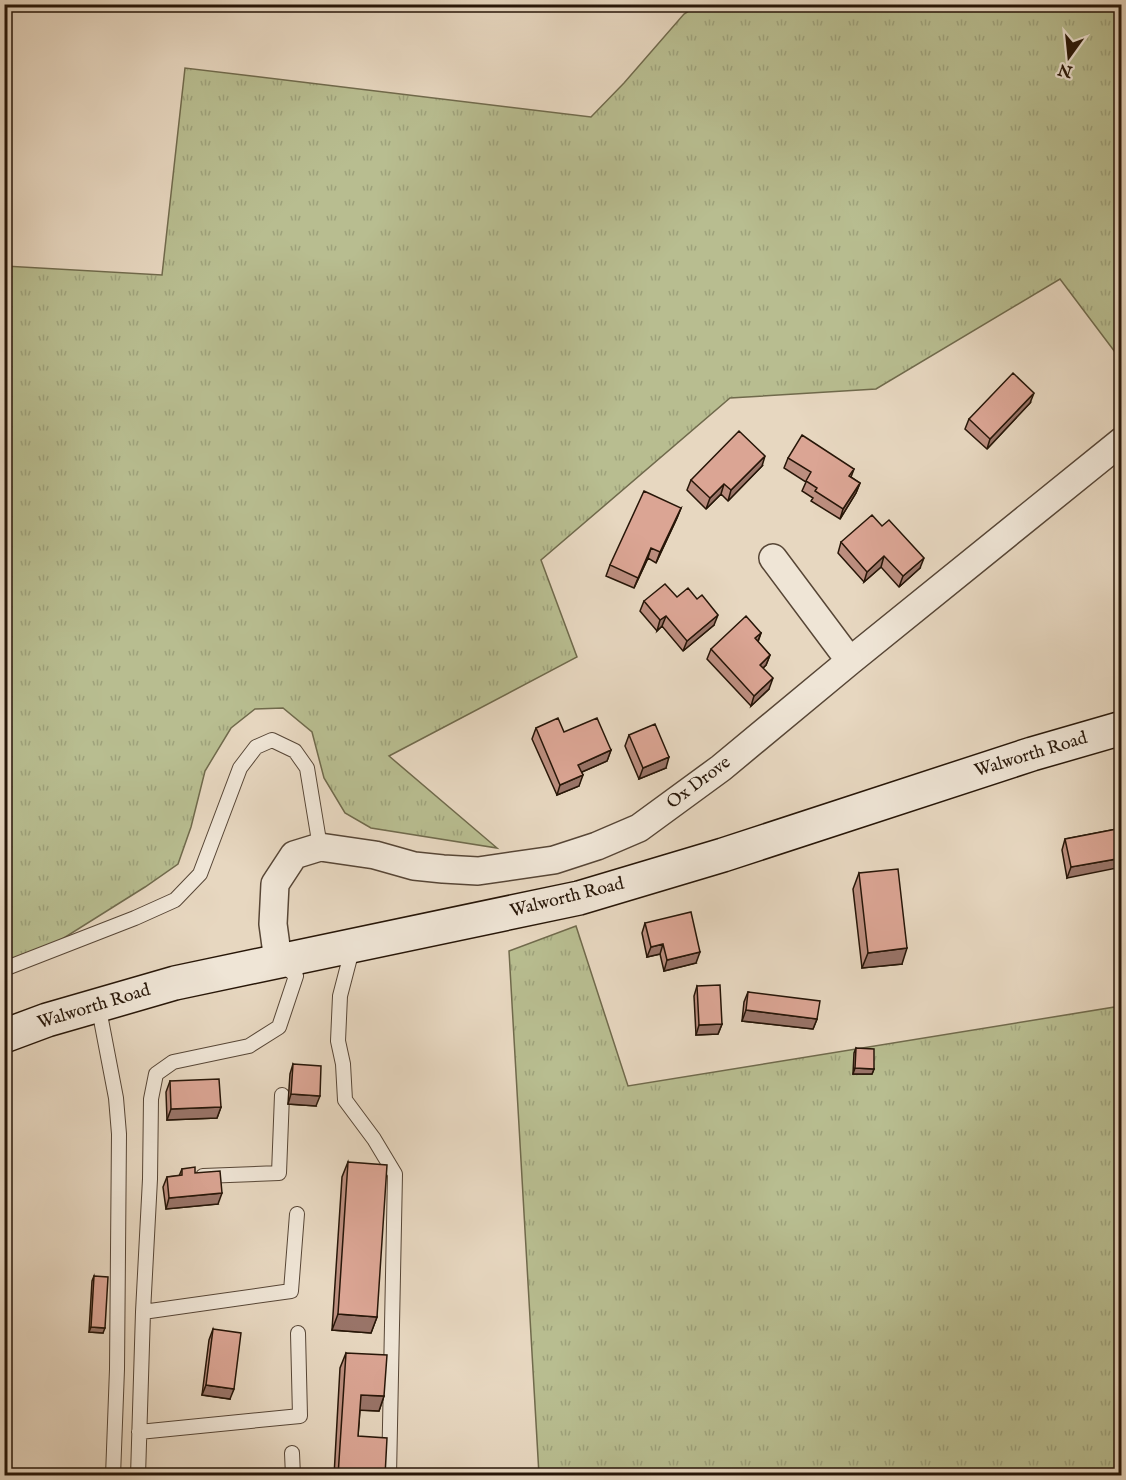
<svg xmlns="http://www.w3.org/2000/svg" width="1126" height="1480" viewBox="0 0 1126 1480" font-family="'IM FELL English',serif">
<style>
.grass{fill:url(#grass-tufts);stroke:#706a4c;stroke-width:1.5}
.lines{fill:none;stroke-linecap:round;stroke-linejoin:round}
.lane-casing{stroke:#574636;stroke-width:16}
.street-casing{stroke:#574636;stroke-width:30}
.secondary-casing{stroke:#271608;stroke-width:36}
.lane{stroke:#efe5d6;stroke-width:14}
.street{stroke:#efe5d6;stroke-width:27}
.secondary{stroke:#efe5d6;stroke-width:33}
.wall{fill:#bc8e7f;stroke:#271608;stroke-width:1.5}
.shaded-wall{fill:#997468;stroke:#271608;stroke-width:1.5}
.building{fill:#dba594;stroke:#271608;stroke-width:1.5}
.labels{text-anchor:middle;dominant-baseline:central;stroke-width:5;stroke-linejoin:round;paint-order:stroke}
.street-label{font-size:18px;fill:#271608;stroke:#efe5d6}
</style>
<defs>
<pattern id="grass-tufts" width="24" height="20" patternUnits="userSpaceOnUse" patternTransform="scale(1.5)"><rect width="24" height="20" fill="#b8bd90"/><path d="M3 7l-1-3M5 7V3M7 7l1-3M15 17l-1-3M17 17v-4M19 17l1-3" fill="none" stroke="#9ea27b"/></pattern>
</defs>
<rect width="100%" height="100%" fill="#e7d7c0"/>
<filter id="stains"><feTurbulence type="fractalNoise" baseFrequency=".00333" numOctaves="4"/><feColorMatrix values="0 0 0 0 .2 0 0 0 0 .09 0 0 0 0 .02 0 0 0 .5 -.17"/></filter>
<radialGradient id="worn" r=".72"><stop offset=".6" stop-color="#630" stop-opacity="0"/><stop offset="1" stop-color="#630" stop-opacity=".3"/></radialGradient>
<!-- grass -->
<path class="grass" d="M 698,5 L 1121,5 L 1121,360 L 1060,279 L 876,389 L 730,398 L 541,560 L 577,657 L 389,756 L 497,848 L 371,828 L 345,813 L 324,778 L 312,732 L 283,708 L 255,709 L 231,728 L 205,771 L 191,827 L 178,864 L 145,887 L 5,975 L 5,266 L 162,275 L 185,68 L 591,117 L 624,83 L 684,14 Z
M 576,926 L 628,1086 L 1121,1006 L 1121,1475 L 539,1475 L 509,951 Z"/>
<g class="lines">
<!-- lane casing -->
<g class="lane-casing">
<path id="lane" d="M 353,946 L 340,996 L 338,1041 L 343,1064 L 345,1100 L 374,1139 L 395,1174 L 389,1476
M 4,969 L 135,918 L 175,900 L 200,874 L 240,768 L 256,747 L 272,740 L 295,751 L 307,768 L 320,847
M 98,1004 L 116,1098 L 119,1134 L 117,1369 L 113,1476
M 203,1176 L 279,1173 L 282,1095
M 143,1312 L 291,1291 L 297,1214
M 139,1432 L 300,1416 L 298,1333
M 292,1453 L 293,1476
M 138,1476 L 143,1312 L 150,1179 L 151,1099 L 156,1074 L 173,1062 L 249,1046 L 279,1027 L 296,976 L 282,964"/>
</g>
<!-- street casing -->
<g class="street-casing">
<path id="street" d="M 773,558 L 850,661
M 278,961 L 273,924 L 275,884 L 294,855 L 320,847 L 375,855 L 414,866 L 443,869 L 478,871 L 554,860 L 597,846 L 639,828 L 721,768 L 850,661 L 1122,441"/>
</g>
<!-- secondary casing -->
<g class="secondary-casing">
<path id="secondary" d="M 4,1036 L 47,1020 L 175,983 L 579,898 L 723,855 L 1032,754 L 1122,728"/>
</g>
<!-- lane -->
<use href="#lane" class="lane"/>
<!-- street -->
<use href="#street" class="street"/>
<!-- secondary -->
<use href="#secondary" class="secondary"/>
</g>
<!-- wall -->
<path class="wall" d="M 1030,403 L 987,449 L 965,429 L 969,419 Z
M 788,458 L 854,469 L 851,477 L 860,483 L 856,493 L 840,519 L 811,501 L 813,498 L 802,491 L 806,482 L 784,468 Z
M 762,466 L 728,501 L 721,494 L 706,509 L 687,490 L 691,480 Z
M 681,508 L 677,518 L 656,563 L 648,558 L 634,588 L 606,576 L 610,565 Z
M 841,542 L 920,568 L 899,587 L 881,567 L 864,582 L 838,553 Z
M 677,597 L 714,625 L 683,651 L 662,626 L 657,631 L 640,611 L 644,601 Z
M 761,633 L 758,642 L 770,655 L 766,665 L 763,668 L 769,689 L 751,706 L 707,659 L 711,649 Z
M 536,728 L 564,732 L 611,750 L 607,761 L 582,772 L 579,786 L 557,795 L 532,739 Z
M 629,735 L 666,768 L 639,779 L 625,746 Z
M 1122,828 L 1067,878 L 1062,850 L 1065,839 Z
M 859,873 L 902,964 L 862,968 L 853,889 Z
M 645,923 L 696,963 L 664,971 L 660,954 L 647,957 L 642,933 Z
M 697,986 L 722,1024 L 718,1034 L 696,1035 L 694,996 Z
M 748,992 L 817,1019 L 813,1029 L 742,1021 L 744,1002 Z
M 856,1048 L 874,1069 L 872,1074 L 853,1074 L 854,1053 Z
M 293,1064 L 316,1106 L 288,1104 L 290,1074 Z
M 170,1081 L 221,1107 L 217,1118 L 167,1120 L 166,1092 Z
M 348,1162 L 377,1317 L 371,1333 L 332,1330 L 342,1177 Z
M 182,1169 L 195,1173 L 218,1204 L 166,1209 L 163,1187 L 167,1177 L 179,1176 Z
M 94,1276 L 103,1333 L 89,1332 L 92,1281 Z
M 213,1329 L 230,1399 L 202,1395 L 209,1340 Z
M 346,1353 L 384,1396 L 379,1411 L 360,1410 L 358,1436 L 385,1476 L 334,1476 L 340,1368 Z"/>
<!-- shaded-wall -->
<path class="shaded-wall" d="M 1034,393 L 1030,403 L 987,449 L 990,439 Z
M 765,456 L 762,466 L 728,501 L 731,490 Z
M 860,483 L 856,493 L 840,519 L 843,509 Z
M 724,484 L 721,494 L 706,509 L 710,498 Z
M 681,508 L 677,518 L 656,563 L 660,552 Z
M 651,548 L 648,558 L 634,588 L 638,578 Z
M 884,556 L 881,567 L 864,582 L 867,572 Z
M 924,558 L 920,568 L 899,587 L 903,576 Z
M 718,615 L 714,625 L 683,651 L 687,641 Z
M 666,616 L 662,626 L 657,631 L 660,620 Z
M 761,633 L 757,643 L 755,638 Z
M 770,655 L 766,665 L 756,675 L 760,665 Z
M 773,678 L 769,689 L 751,706 L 754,696 Z
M 611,750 L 607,761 L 575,775 L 578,765 Z
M 669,757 L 666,768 L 639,779 L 643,768 Z
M 583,775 L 579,786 L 557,795 L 560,785 Z
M 1122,858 L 1122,867 L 1067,878 L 1071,867 Z
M 663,944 L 660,954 L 647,957 L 651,947 Z
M 907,948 L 902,964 L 862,968 L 868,953 Z
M 700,952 L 696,963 L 664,971 L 667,960 Z
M 746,1010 L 817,1019 L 813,1029 L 742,1021 Z
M 722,1024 L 718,1034 L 696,1035 L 699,1025 Z
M 855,1068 L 874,1069 L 872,1074 L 853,1074 Z
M 291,1094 L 320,1096 L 316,1106 L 288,1104 Z
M 221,1107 L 217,1118 L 167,1120 L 171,1109 Z
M 222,1193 L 218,1204 L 166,1209 L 169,1198 Z
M 338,1314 L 377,1317 L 371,1333 L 332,1330 Z
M 91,1327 L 105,1328 L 103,1333 L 89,1332 Z
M 206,1385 L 234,1389 L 230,1399 L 202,1395 Z
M 361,1395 L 384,1396 L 379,1411 L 355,1410 Z"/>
<!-- building -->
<path class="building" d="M 1013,373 L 1034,393 L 990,439 L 969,419 Z
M 739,431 L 765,456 L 731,490 L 724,484 L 710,498 L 691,480 Z
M 802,435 L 854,469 L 849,476 L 860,483 L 843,509 L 815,491 L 817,488 L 806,481 L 811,472 L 788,458 Z
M 644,491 L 681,508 L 660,552 L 651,548 L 638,578 L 610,565 Z
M 872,515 L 882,526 L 889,520 L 924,558 L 903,576 L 884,556 L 867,572 L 841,542 Z
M 665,584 L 677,597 L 688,588 L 697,599 L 702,595 L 718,615 L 687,641 L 666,616 L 660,620 L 644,601 Z
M 746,616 L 761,633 L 755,638 L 770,655 L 760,665 L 773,678 L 754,696 L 711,649 Z
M 558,718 L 564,732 L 597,718 L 611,750 L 578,765 L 583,775 L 560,785 L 536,728 Z
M 655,724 L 669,757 L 643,768 L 629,735 Z
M 1122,828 L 1122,858 L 1071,867 L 1065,839 Z
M 898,869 L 907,948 L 868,953 L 859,873 Z
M 691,912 L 700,952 L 667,960 L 663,944 L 651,947 L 645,923 Z
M 720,985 L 722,1024 L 699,1025 L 697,986 Z
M 748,992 L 820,1001 L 817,1019 L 746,1010 Z
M 856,1048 L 874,1049 L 874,1069 L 855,1068 Z
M 293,1064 L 321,1066 L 320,1096 L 291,1094 Z
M 219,1079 L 221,1107 L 171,1109 L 170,1081 Z
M 348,1162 L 387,1165 L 377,1317 L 338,1314 Z
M 195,1167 L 195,1173 L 220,1171 L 222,1193 L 169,1198 L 167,1177 L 182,1175 L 182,1169 Z
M 94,1276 L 108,1277 L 105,1328 L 91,1327 Z
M 213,1329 L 241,1333 L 234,1389 L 206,1385 Z
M 346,1353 L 387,1355 L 384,1396 L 361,1395 L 358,1436 L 387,1438 L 385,1476 L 338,1476 Z"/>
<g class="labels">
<!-- street labels -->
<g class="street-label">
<text transform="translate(1031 755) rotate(-17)">Walworth Road</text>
<text transform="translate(699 783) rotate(-37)">Ox Drove</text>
<text transform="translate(567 898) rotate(-14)">Walworth Road</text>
<text transform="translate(94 1007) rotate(-17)">Walworth Road</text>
</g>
</g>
<!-- margin -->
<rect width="1126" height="1480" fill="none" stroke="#e7d7c0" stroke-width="24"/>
<rect x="6" y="6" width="1114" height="1468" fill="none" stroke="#271608" stroke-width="3"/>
<rect x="12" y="12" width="1102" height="1456" fill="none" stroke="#271608" stroke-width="1.5"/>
<!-- north arrow -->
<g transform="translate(1069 57) rotate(195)" stroke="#efe5d6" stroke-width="4.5" paint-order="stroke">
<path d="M0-4.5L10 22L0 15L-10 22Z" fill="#271608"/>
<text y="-9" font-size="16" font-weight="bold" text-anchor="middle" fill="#271608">N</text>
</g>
<rect width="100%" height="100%" filter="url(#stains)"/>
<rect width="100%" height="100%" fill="url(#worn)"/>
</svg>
